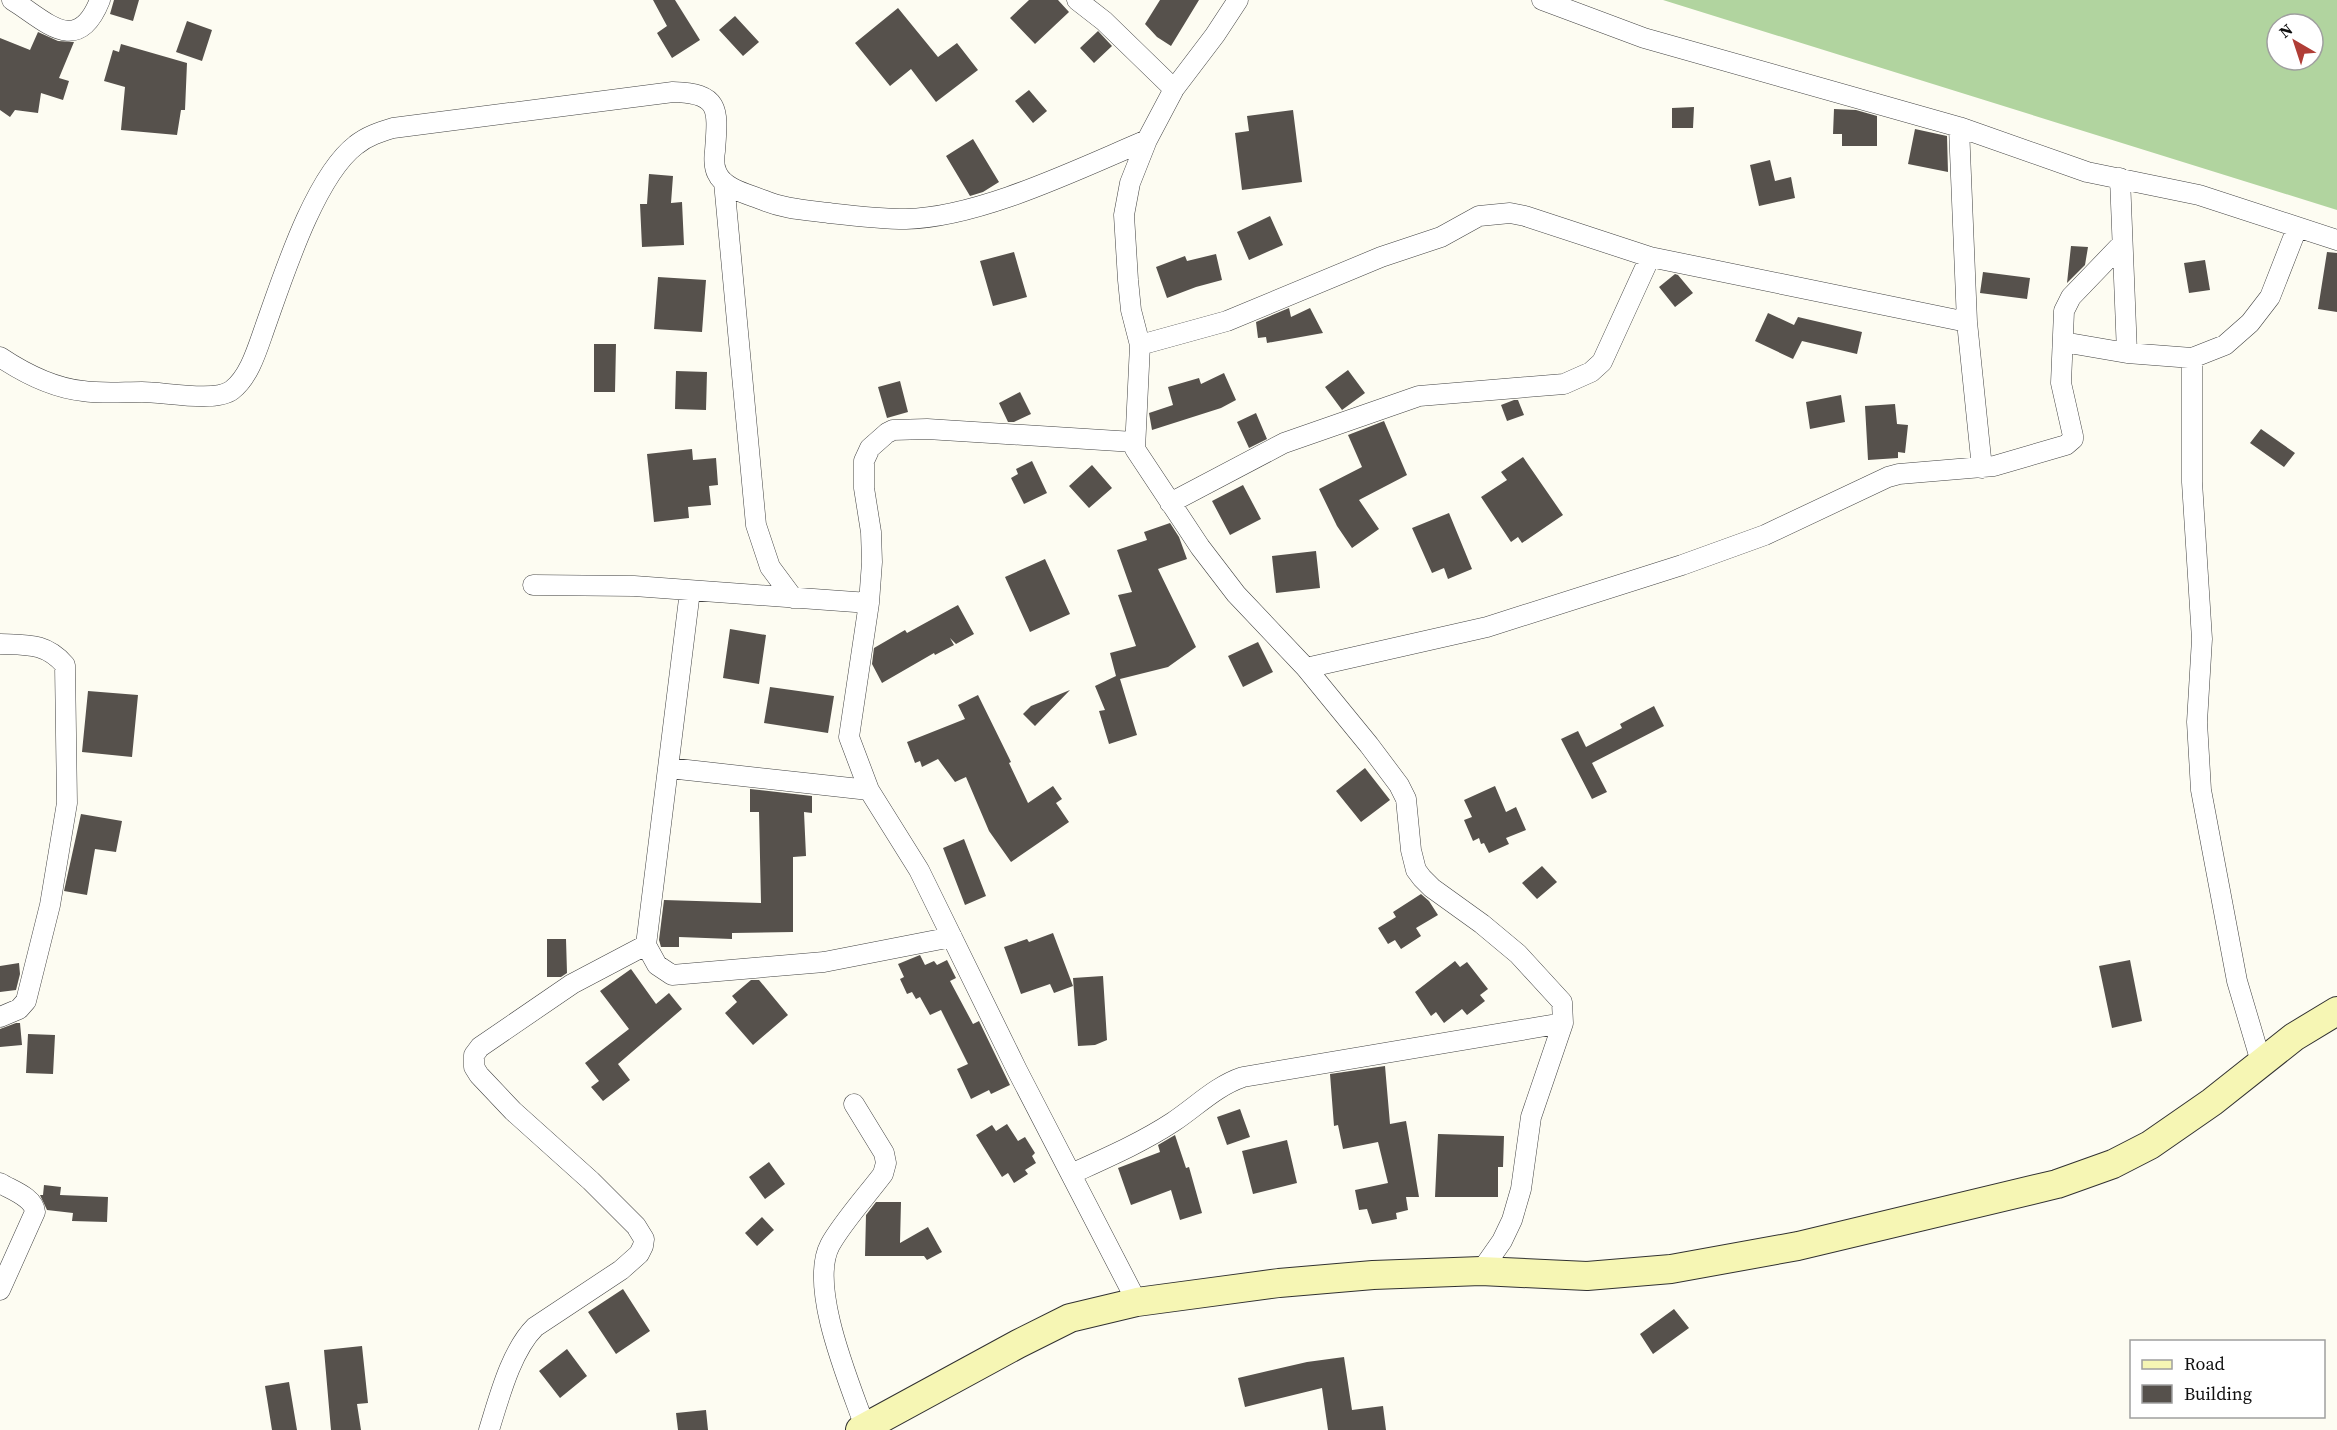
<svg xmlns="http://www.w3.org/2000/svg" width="2337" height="1430" viewBox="0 0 2337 1430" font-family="'Source Serif 4',serif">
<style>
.forest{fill:#b1d49f;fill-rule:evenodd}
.building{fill:#56514c}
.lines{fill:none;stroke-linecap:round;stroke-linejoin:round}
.street-casing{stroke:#424242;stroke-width:21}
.secondary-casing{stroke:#313131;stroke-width:30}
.street{stroke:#fff;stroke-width:20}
.secondary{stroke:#f6f6b4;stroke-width:28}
</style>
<rect width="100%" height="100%" fill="#fdfcf2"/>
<!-- forest -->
<path class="forest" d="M 1663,0 L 2337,0 L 2337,210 ZM 2277,24 L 2313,24 L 2313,60 L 2277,60 Z"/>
<!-- building -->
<path class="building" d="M 114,0 L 139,0 L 133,21 L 110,14 Z
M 653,0 L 675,0 L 700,40 L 672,58 L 657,33 L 667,26 Z
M 1029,0 L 1058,0 L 1069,12 L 1035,44 L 1010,18 Z
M 1160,0 L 1199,0 L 1171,46 L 1157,37 L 1145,24 Z
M 898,8 L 938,57 L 957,43 L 978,70 L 936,102 L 911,69 L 890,86 L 855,43 Z
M 735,16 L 759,42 L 743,56 L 719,30 Z
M 187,21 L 212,30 L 202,61 L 176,52 Z
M 1098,31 L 1112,46 L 1094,63 L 1080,48 Z
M 38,32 L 58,41 L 74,42 L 59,78 L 69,81 L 63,100 L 41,93 L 38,113 L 15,110 L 10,117 L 0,110 L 0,38 L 30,50 Z
M 121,44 L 187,63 L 185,110 L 181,110 L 177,135 L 121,130 L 125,87 L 104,81 L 113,50 L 119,52 Z
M 1029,90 L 1047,111 L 1033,123 L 1015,101 Z
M 1694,107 L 1693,128 L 1672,128 L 1672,108 Z
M 1834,109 L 1856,110 L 1877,116 L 1877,146 L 1842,146 L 1842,134 L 1833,134 Z
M 1293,110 L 1302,182 L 1242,190 L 1235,133 L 1249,131 L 1247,116 Z
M 1915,129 L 1947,136 L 1948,172 L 1908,164 Z
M 973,139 L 999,182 L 983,192 L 970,196 L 946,156 Z
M 1770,160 L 1775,181 L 1791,177 L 1795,198 L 1759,206 L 1750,165 Z
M 649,174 L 673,176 L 671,203 L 682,202 L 684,245 L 642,247 L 640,204 L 647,204 Z
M 1270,216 L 1283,245 L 1249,260 L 1237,232 Z
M 2071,246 L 2088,247 L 2085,265 L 2067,283 Z
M 1014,252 L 1027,297 L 993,306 L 980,261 Z
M 2327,252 L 2337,253 L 2337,312 L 2318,309 Z
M 1216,254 L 1222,280 L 1196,287 L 1167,298 L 1156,267 L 1185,256 L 1187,261 Z
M 2205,260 L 2210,290 L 2189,293 L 2184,263 Z
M 1983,272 L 2030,278 L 2027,299 L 1980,293 Z
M 1675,274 L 1678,275 L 1693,293 L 1675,307 L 1659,287 Z
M 658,277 L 706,280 L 702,332 L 654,329 Z
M 1289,308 L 1291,317 L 1310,308 L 1323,333 L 1267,343 L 1266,337 L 1258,338 L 1256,322 Z
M 1768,313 L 1794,325 L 1798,317 L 1862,332 L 1857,354 L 1802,341 L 1793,359 L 1755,341 Z
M 594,344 L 616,344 L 615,392 L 594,392 Z
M 1348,370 L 1365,393 L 1342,410 L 1325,387 Z
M 676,371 L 707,372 L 706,410 L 675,409 Z
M 1224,373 L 1236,400 L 1221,408 L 1152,430 L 1149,413 L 1173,405 L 1168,387 L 1199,378 L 1201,384 Z
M 900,381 L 908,412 L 887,418 L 878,387 Z
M 1020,392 L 1031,414 L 1014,422 L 1008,422 L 999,403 Z
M 1841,395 L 1845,422 L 1810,429 L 1806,402 Z
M 1514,400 L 1518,400 L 1524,415 L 1507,421 L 1501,405 Z
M 1895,404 L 1897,424 L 1908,425 L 1905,453 L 1898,452 L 1898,458 L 1868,460 L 1865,406 Z
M 1256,413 L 1267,439 L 1249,448 L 1237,422 Z
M 1384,421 L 1407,475 L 1359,500 L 1379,529 L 1352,548 L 1337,526 L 1319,489 L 1362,467 L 1348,435 Z
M 2261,429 L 2295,453 L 2284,467 L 2250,443 Z
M 692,449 L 693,460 L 716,458 L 718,485 L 709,486 L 711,505 L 688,507 L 689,518 L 654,522 L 647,454 Z
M 1523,457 L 1563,515 L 1522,543 L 1518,537 L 1511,542 L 1481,497 L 1507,480 L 1501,472 Z
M 1032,461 L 1047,493 L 1024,504 L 1011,478 L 1018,474 L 1016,469 Z
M 1092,465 L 1112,488 L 1089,508 L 1069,486 Z
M 1243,485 L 1261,519 L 1230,535 L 1212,501 Z
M 1449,513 L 1472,569 L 1448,579 L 1444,568 L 1432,573 L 1412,528 Z
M 1170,523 L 1179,537 L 1187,559 L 1158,569 L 1196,647 L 1168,667 L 1120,679 L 1137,735 L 1109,744 L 1099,711 L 1105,710 L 1095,686 L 1116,676 L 1110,653 L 1136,646 L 1118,595 L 1132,592 L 1117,550 L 1147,540 L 1144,532 Z
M 1316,551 L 1320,588 L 1276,593 L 1272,556 Z
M 1045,559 L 1070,614 L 1030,632 L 1005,577 Z
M 958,605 L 974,634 L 956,644 L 950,638 L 954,645 L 935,655 L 934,653 L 882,683 L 872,664 L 874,648 L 905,630 L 907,633 Z
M 730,629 L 766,635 L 759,684 L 723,678 Z
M 1258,642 L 1273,672 L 1243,687 L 1228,656 Z
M 770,687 L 834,696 L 828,733 L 764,723 Z
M 1070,690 L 1035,726 L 1023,714 L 1031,706 Z
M 88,691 L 138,695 L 132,757 L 82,752 Z
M 978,695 L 1011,762 L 1009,763 L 1028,803 L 1053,786 L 1062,799 L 1056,803 L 1069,822 L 1011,862 L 989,831 L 966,777 L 955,782 L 938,759 L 922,767 L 920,761 L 915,763 L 907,742 L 965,719 L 958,705 Z
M 1654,706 L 1664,726 L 1592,763 L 1607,792 L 1592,799 L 1561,739 L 1578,731 L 1586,747 L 1622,728 L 1620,724 Z
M 1365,768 L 1390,800 L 1361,822 L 1336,791 Z
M 1495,786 L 1506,812 L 1516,807 L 1526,830 L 1506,838 L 1509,844 L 1489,853 L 1484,843 L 1481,844 L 1479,838 L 1473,841 L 1464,820 L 1472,817 L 1464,800 Z
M 750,789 L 812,796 L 812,813 L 804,812 L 806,856 L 793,857 L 793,932 L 732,933 L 732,939 L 679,937 L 679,947 L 661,947 L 659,940 L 664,900 L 761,903 L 759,812 L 750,812 Z
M 81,814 L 122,821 L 116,852 L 95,849 L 87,895 L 64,891 Z
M 964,839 L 986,896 L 965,905 L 943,848 Z
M 1542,866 L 1557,882 L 1537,899 L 1522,883 Z
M 1421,894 L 1429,901 L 1438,915 L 1416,928 L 1421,936 L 1401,949 L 1395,940 L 1388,944 L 1378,928 L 1396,917 L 1393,912 Z
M 1053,933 L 1073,986 L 1054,993 L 1050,984 L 1021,994 L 1004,947 L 1027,939 L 1029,942 Z
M 547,939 L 566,939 L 567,973 L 561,977 L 547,977 Z
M 920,955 L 925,965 L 934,961 L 937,965 L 947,960 L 956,978 L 950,981 L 973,1024 L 979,1021 L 1010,1085 L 991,1094 L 989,1090 L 971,1099 L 957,1069 L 968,1064 L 941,1010 L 930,1015 L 920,997 L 916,999 L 912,992 L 907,994 L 900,979 L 904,977 L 898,964 Z
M 2130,960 L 2142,1021 L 2112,1028 L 2099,966 Z
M 1455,961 L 1460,967 L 1467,962 L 1488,989 L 1480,995 L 1485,1001 L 1467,1015 L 1462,1009 L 1444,1023 L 1436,1012 L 1431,1016 L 1415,992 Z
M 19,963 L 20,974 L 16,990 L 0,992 L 0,966 Z
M 631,969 L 656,1004 L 669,993 L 682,1009 L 618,1064 L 630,1080 L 603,1101 L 591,1087 L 599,1081 L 585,1063 L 629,1029 L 600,991 Z
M 1103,976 L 1107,1040 L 1095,1045 L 1078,1046 L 1073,978 Z
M 751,980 L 759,980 L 788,1015 L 753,1045 L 725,1013 L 737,1002 L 732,996 Z
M 16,1023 L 20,1023 L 22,1045 L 0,1047 L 0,1029 Z
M 28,1034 L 55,1035 L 53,1074 L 26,1073 Z
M 1385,1066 L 1390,1124 L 1406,1121 L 1419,1197 L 1406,1197 L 1408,1210 L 1396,1213 L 1397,1219 L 1372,1224 L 1367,1209 L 1359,1210 L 1355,1190 L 1388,1183 L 1378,1142 L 1343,1149 L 1338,1125 L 1334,1126 L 1330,1074 Z
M 1240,1109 L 1250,1137 L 1227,1145 L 1217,1117 Z
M 1007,1124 L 1018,1141 L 1025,1137 L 1035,1153 L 1032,1156 L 1036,1163 L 1025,1170 L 1028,1174 L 1014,1183 L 1008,1173 L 1002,1177 L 976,1135 L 992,1125 L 996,1131 Z
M 1438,1134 L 1504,1136 L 1503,1167 L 1498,1167 L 1498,1197 L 1435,1197 Z
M 1175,1135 L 1186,1168 L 1189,1167 L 1202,1213 L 1180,1220 L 1171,1190 L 1131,1205 L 1118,1168 L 1160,1152 L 1158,1145 Z
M 1287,1140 L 1297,1183 L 1253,1194 L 1242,1151 Z
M 769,1162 L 785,1184 L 765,1199 L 749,1177 Z
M 44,1185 L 61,1187 L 60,1195 L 108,1197 L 107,1222 L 72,1221 L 73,1213 L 47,1210 L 40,1195 L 43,1195 Z
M 876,1202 L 901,1202 L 900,1243 L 928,1227 L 942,1252 L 927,1260 L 924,1256 L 865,1256 L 866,1215 Z
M 762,1217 L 774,1230 L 757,1246 L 745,1233 Z
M 623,1289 L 650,1331 L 616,1354 L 588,1312 Z
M 1674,1309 L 1689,1328 L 1653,1354 L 1640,1334 Z
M 362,1346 L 368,1403 L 357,1404 L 361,1430 L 331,1430 L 324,1350 Z
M 567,1349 L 587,1376 L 560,1398 L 539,1371 Z
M 1344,1357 L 1352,1410 L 1383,1406 L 1386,1430 L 1328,1430 L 1322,1388 L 1245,1407 L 1238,1378 L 1307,1362 Z
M 289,1382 L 297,1430 L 272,1430 L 265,1386 Z
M 706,1410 L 708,1430 L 678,1430 L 676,1413 Z"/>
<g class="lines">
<!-- street casing -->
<g class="street-casing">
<path id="street" d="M 12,0 C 45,20 77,58 100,0
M 1077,0 L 1104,21 L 1174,89
M 1238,0 L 1215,35 L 1174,89 L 1147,140 L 1130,183 L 1124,215 L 1128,280 L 1131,310 L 1140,345 L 1135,449 L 1200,547 L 1236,594 L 1306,668 L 1369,745 L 1399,785 L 1406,799 L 1411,850 L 1416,870 L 1422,878 L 1432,888 L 1482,924 L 1518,954 L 1562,1002 L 1563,1023 L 1531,1117 L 1521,1189 L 1512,1220 L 1502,1241 L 1481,1271
M 1542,0 L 1644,38 L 1959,127 L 2087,172 L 2199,195 L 2337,240
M 1959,127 L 1967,322 L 1982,468
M 2120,178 L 2127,353
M 724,182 L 756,525 L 770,567 L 793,598
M 2063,342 L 2127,353 L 2192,358 L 2225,345 L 2250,323 L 2270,297 L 2297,228
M 1140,345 L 1227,321 L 1381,257 L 1441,237 L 1479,216 L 1510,213 L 1525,216 L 1650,257 L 1967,322
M 0,357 C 24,373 54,388 83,391 C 103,394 123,392 142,392 C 165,392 215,403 232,390 C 249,377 257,350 264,330 C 282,280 314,177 356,145 C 367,136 380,132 393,128 L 673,92 C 721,93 718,110 715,151 C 714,157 714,167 717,173 C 724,189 748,194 763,200 C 784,209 807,210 829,213 C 855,216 880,219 906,219 C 981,217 1078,169 1147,140
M 2192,358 L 2192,482 L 2202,639 L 2197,722 L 2201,790 L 2237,981 L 2261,1062
M 1134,442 L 927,429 L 893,430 L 887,433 L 870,448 L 864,461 L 864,488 L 871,532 L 872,562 L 869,603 L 849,737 L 869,790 L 919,870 L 1017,1070 L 1137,1302
M 1170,503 L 1284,443 L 1419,396 L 1564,384 L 1591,372 L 1602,362 L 1650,257
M 533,585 L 634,586 L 869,603
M 690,591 L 646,945 L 657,965 L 672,975 L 824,962 L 952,937
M 0,644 C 28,645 46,643 65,665 L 67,803 L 50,905 L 26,1001 L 19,1009 L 0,1017
M 1306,668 L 1487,627 L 1682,565 L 1765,535 L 1888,477 L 1899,474 L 1994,466 L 2066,445 L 2073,439 L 2073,436 L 2061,383 L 2064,311 L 2071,297 L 2121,245
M 669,768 L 869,790
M 854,1104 L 884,1153 L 886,1163 L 883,1174 C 868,1194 842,1223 830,1245 C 808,1287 850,1384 865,1427
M 1071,1174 C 1106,1158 1141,1143 1173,1122 C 1197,1106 1216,1086 1243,1077 L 1563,1023
M 0,1183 C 11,1190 34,1197 35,1212 L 0,1290
M 489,1430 C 499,1398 511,1351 535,1327 L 621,1270 L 639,1254 L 643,1246 L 644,1239 L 636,1226 L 591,1181 L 513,1111 L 479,1075 L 474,1067 L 474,1055 L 480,1047 L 572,984 L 646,945"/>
</g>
<!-- secondary casing -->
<g class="secondary-casing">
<path id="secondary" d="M 860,1430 L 1018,1344 L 1070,1318 L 1137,1302 L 1279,1283 L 1373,1275 L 1481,1271 L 1587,1276 L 1671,1269 L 1798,1246 L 2057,1184 L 2113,1164 L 2150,1145 L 2212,1102 L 2294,1037 L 2337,1011"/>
</g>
<!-- street -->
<use href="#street" class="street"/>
<!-- secondary -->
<use href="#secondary" class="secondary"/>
</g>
<!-- legend -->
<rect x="2130" y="1340" width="195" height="78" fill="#ffffff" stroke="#9f9f9f" stroke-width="1.5"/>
<rect x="2142" y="1360" width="30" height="9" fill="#f6f6b4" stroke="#9f9f9f" stroke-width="1.5"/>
<text x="2184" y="1370" font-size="18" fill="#0f0f0f">Road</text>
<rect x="2142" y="1385" width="30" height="18" fill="#56514c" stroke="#9f9f9f" stroke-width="1.5"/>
<text x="2184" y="1400" font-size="18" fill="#0f0f0f">Building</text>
<!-- north arrow -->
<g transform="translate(2295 42) rotate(321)"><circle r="28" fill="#ffffff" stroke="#9f9f9f" stroke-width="1.5"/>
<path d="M0-4.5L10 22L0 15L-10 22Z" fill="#b03d36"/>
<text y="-9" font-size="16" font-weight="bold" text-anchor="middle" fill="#0f0f0f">N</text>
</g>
</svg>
